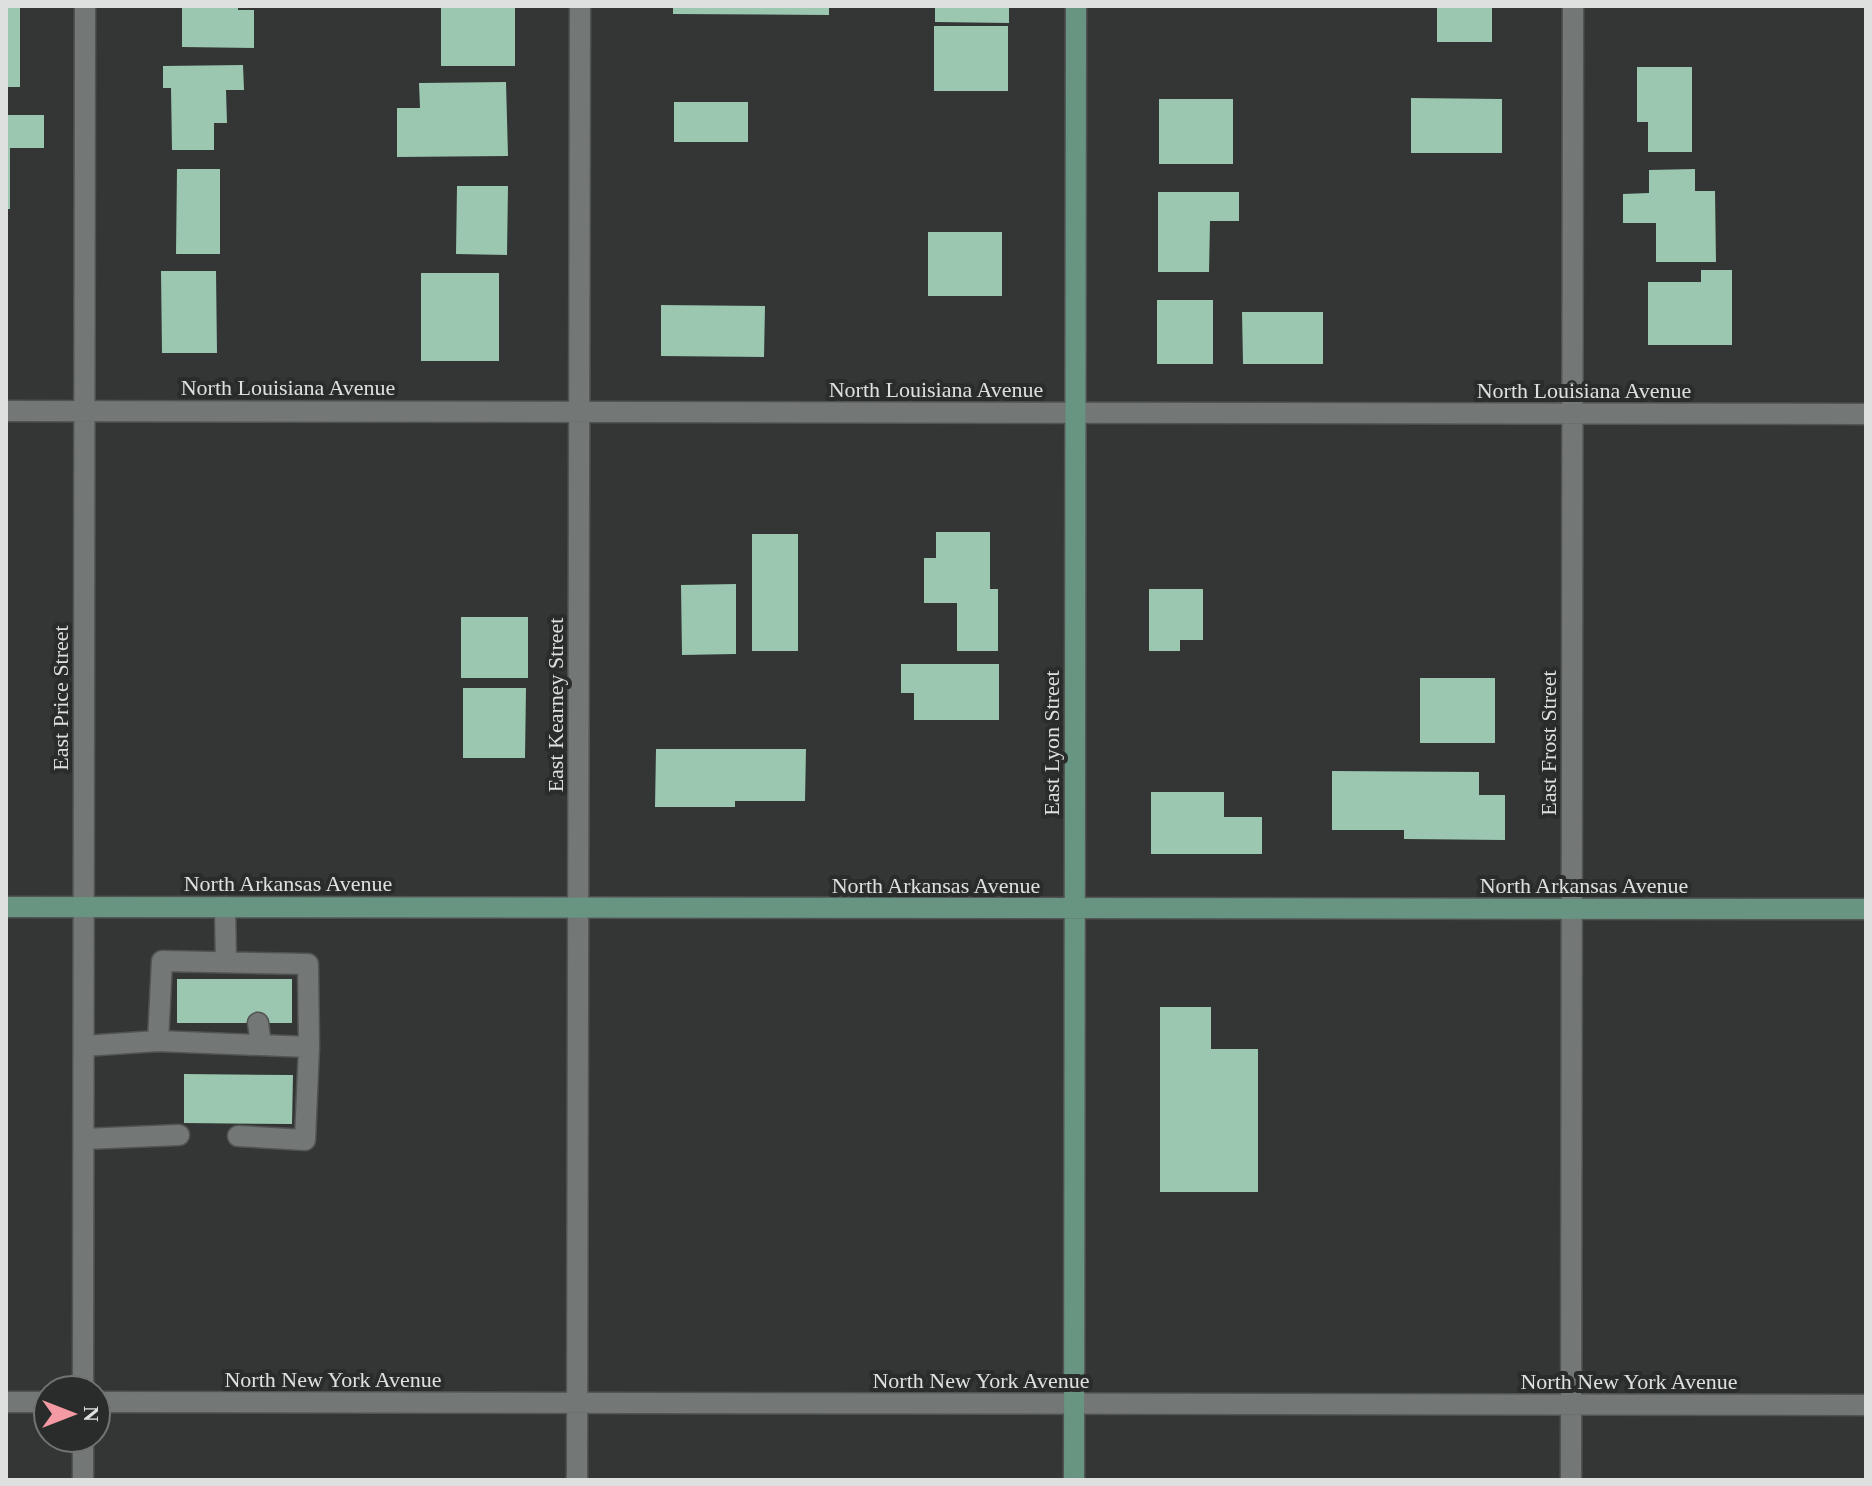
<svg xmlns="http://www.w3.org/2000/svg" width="1872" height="1486" font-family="Georgia,serif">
  <rect width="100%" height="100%" fill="#333634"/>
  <path fill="#9bc6b0" d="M6,6H20V87H6Z
    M182,6H238V10H254V48L182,47Z
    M441,6H515V66H441Z
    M673,6H829V15L673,14Z
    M935,6H1009V23L935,22Z
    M1437,6H1492V42H1437Z
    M934,26H1008V91H934Z
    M243,65L244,90H226L227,123H214V150H172L171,88H163V66Z
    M1637,67H1692V152H1648V122H1637Z
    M506,82L508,156L397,157V108H420L419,83Z
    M1411,98L1502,99V153H1411Z
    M1159,99H1233V164H1159Z
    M674,102H748V142H674Z
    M6,115H44V148H10V209H6Z
    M177,169H220V254H176Z
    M1695,169V191H1715L1716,262H1656V223H1623V194L1649,193V170Z
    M457,186H508L507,255L456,254Z
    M1158,192H1239V221H1210L1209,272H1158Z
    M928,232H1002V296H928Z
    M1701,270H1732V345H1648V282H1701Z
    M161,271H216L217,353H162Z
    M421,273H499V361H421Z
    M1157,300H1213V364H1157Z
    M661,305L765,306L764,357L661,356Z
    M1242,312H1323V364H1243Z
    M936,532H990V589H998V651H957V603H924V558H936Z
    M752,534H798V651H752Z
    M736,584V654L682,655L681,585Z
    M1149,589H1203V640H1180V651H1149Z
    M461,617H528V678H461Z
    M901,664H999V720H914V693H901Z
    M1420,678H1495V743H1420Z
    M463,688H526L525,758H463Z
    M656,749H806L805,801H735V807H655Z
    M1332,771L1479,772V795H1505V840L1404,839V830H1332Z
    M1151,792H1224V817H1262V854H1151Z
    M177,979H292V1023H177Z
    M1160,1007H1211V1049H1258V1192H1160Z
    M184,1074L293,1075L292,1124L184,1123Z"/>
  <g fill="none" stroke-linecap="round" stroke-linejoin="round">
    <defs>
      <path id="lane" d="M225,907L226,962
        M258,1023L261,1045
        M84,1046L158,1041L309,1047L308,964L162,961L158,1041
        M238,1136L305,1140L309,1047
        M84,1139L179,1135"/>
      <path id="street" d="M6,411L1866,414
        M83,1390L85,6
        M6,1402H48
        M96,1402L1866,1405
        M83,1480V1438
        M577,1480L580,6
        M1571,1480L1573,6"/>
      <path id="secondary" d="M6,907L1866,909
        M1074,1480L1076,6"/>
    </defs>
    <use href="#lane" stroke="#525453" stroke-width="23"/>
    <use href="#street" stroke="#525453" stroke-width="23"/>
    <use href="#secondary" stroke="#525453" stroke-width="23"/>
    <use href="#lane" stroke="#737775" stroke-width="20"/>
    <use href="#street" stroke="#737775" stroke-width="20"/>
    <use href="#secondary" stroke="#689482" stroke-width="20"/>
  </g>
  <g text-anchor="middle" stroke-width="8" stroke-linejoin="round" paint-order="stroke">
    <g font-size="22" fill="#dee0df" stroke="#292c2a">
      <text x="288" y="395">North Louisiana Avenue</text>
      <text x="936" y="397">North Louisiana Avenue</text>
      <text x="1584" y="398">North Louisiana Avenue</text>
      <text transform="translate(60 698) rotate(-90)" y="8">East Price Street</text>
      <text transform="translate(555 705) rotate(-90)" y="8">East Kearney Street</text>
      <text transform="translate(1051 743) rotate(-90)" y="8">East Lyon Street</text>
      <text transform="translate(1548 743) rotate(-90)" y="8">East Frost Street</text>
      <text x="288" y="891">North Arkansas Avenue</text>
      <text x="936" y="893">North Arkansas Avenue</text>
      <text x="1584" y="893">North Arkansas Avenue</text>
      <text x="333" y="1387">North New York Avenue</text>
      <text x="981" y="1388">North New York Avenue</text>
      <text x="1629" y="1389">North New York Avenue</text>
    </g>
  </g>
  <rect width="1872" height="1486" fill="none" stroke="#dee0df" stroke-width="16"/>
  <g transform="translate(72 1414) rotate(90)"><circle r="38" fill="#292c2a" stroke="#717472" stroke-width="2"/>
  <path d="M0-6L14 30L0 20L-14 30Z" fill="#f49aa5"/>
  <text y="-12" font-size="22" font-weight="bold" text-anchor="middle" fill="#dee0df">N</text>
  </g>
</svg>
